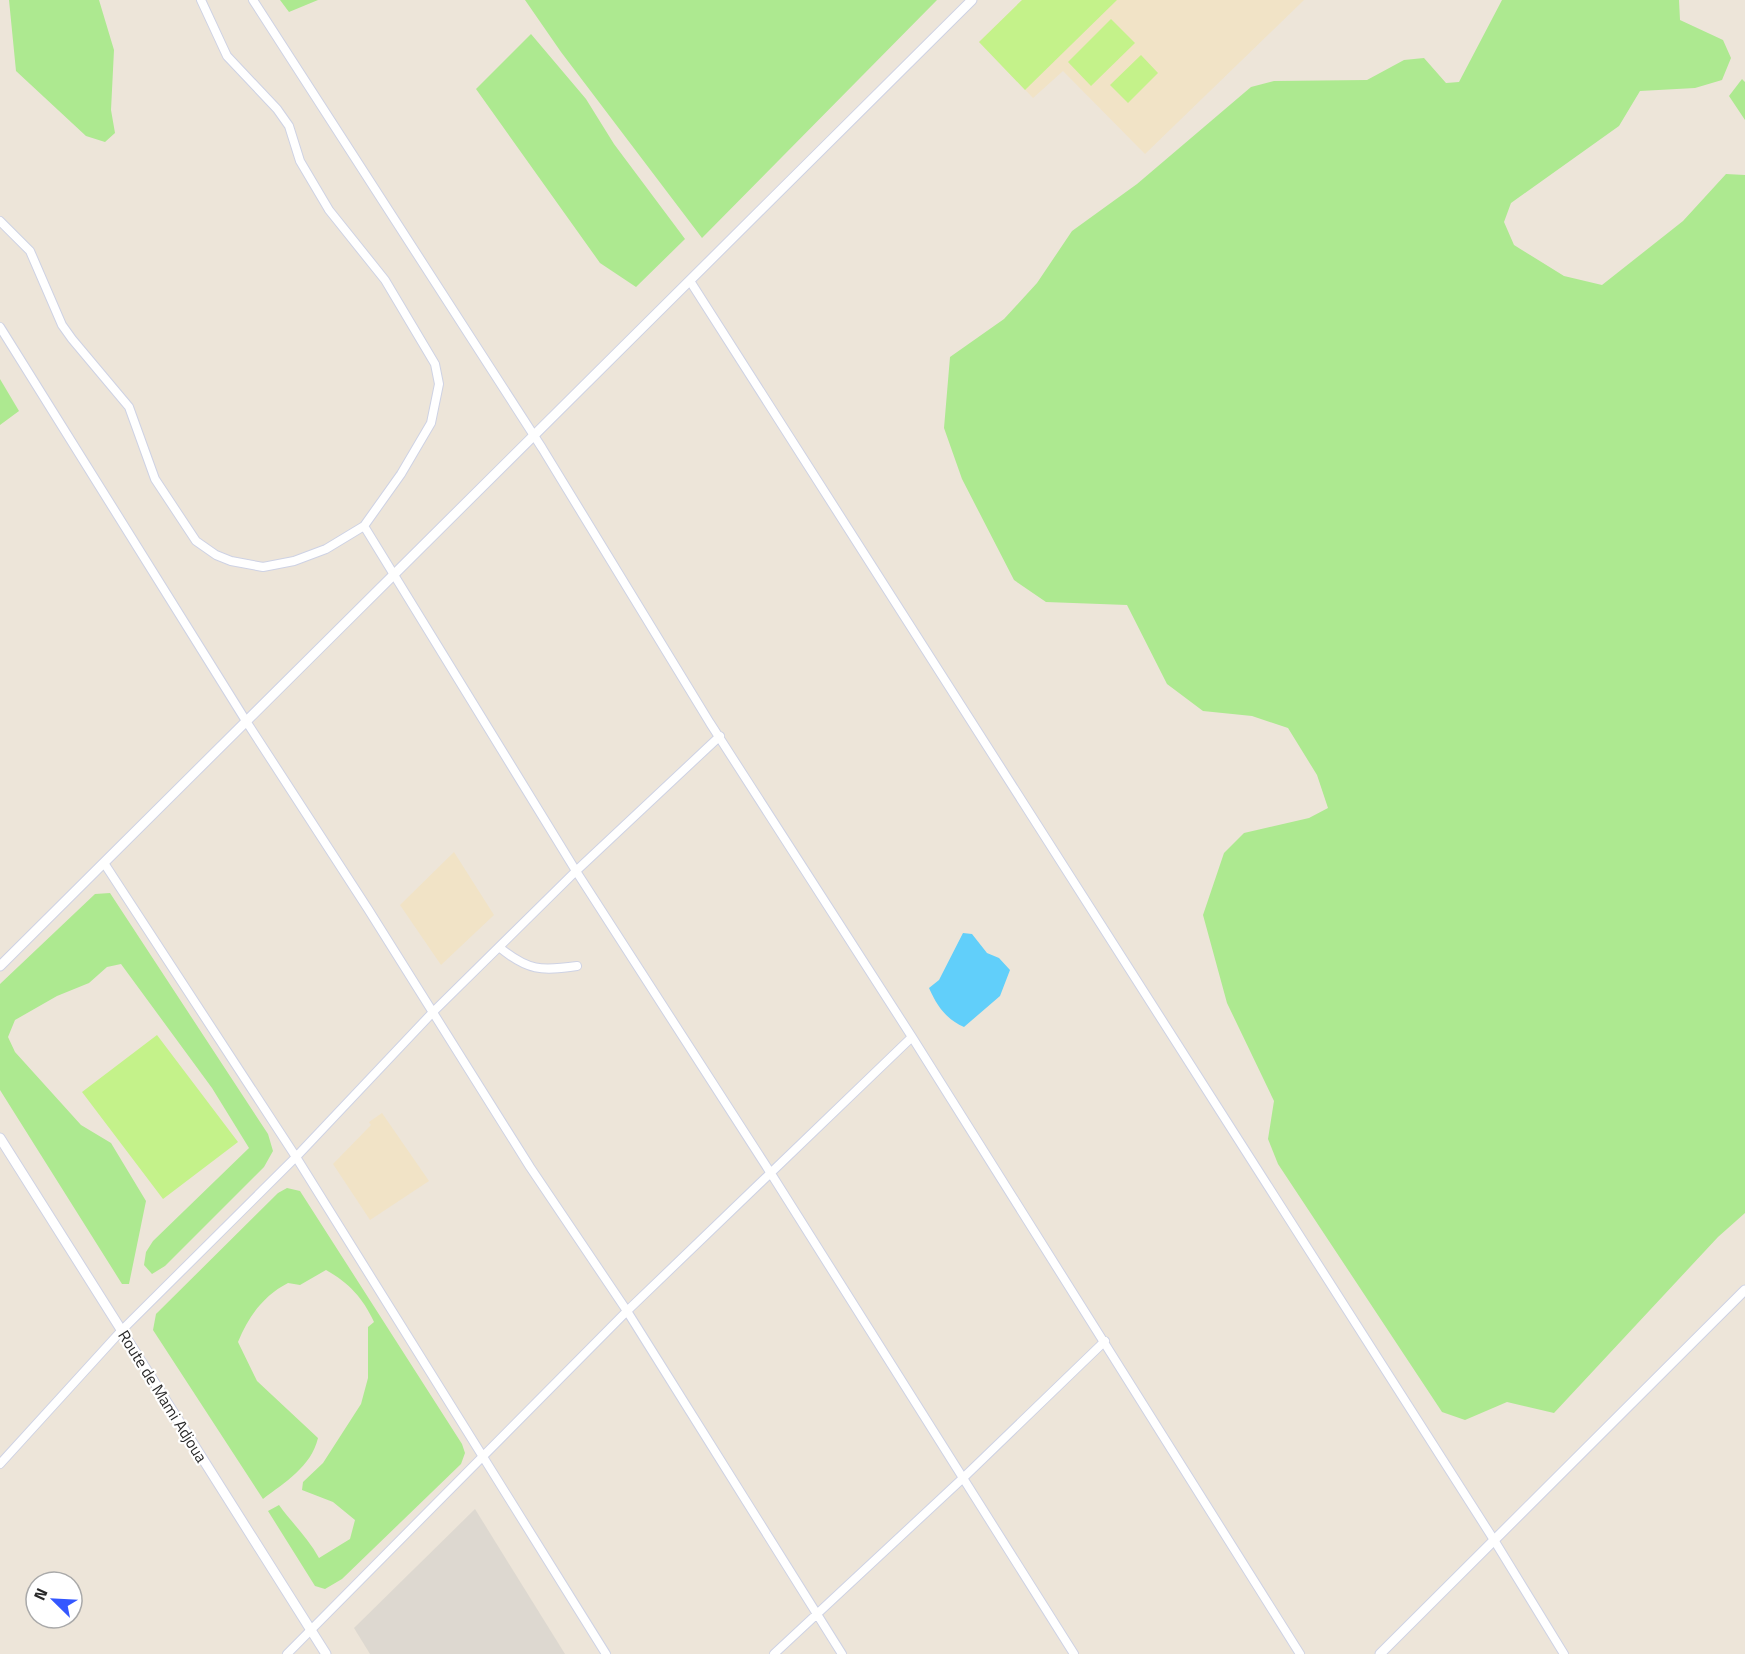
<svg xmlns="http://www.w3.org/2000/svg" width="1745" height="1654" font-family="'Titillium Web',sans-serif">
  <rect width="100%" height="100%" fill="#ede5d9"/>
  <path fill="#f1e3c6" d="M1022,0H1304L1145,154L1063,71L1033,98L979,42Z
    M454,852L494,915L441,965L400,905Z
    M382,1113L429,1181L370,1220L333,1164L371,1125L369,1122Z"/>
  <path fill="#ade990" d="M9,0H99L114,50L111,110L115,133L105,142L86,136L16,71Z
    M280,0H318L289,12Z
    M525,0H937L702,238L561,52Z
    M1502,0H1679L1680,20L1723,40L1731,58L1722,80L1695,88L1640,91L1619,126L1511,203L1504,222L1514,245L1564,276L1602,285L1683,221L1726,174L1745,175V1213L1718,1237L1554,1413L1507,1402L1465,1420L1442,1412L1278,1164L1268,1139L1274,1101L1227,1003L1203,915L1224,853L1244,833L1309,818L1328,808L1317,775L1288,728L1252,716L1203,711L1167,684L1127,605L1046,602L1014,580L962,479L944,428L950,357L1004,319L1037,283L1072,231L1137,184L1251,87L1274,81L1367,80L1404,60L1424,58L1446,83L1459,82Z
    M531,34L586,99L614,144L685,239L636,287L600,263L476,89Z
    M1742,79L1745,82V120L1729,96Z
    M0,379L19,411L0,425Z
    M110,893L268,1134L273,1151L264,1167L165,1266L152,1274L144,1265L146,1252L153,1241L249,1148L212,1088L121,964L107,967L89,983L57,996L15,1020L8,1037L15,1052L81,1125L111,1143L146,1201L129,1284H122L0,1090V984L95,894Z
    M287,1188L300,1191L462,1444L465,1453L461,1464L342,1579L325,1589L315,1586L268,1511L279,1505C292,1523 308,1538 319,1558L350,1539L355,1520L333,1502L302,1490L303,1482L323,1463L361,1404L368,1378V1327L374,1322C363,1298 349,1283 326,1270L300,1285L288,1283C263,1296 249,1316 238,1342L257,1381L318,1438C311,1467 285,1482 263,1499L153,1330L156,1314L278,1193Z"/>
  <path fill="#c4f28a" d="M1022,0H1117L1025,90L979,42Z
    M1111,19L1135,43L1091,86L1068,62Z
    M1141,55L1158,73L1128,103L1110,85Z
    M157,1035L238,1142L163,1199L82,1092Z"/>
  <path fill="#ddd8d0" d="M475,1509L565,1654H370L354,1628Z"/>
  <path fill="#61cffa" d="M963,933L972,934L987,953L999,958L1010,970L1000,996L964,1027C946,1019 937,1006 929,988L939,980Z"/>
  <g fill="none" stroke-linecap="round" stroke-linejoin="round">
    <defs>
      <path id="minor" d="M253,0L542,448L710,723L912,1037L1300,1654
        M0,221L30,251L62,325L72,339L129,407L155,479L196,541L216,555L231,561L263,567L294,561L326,549L364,526L401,474L431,423L439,384L435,364L385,280L329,210L300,161L289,126L277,109L227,56L201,0
        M690,281L1494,1540L1564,1654
        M0,327L246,721L368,909L530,1167L627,1311L842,1654
        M364,526L576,871L770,1172L1074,1654
        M104,863L296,1157L606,1654
        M499,947C528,971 541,971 577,966
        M0,1464L122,1330L296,1157L434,1011L576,871L720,736
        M287,1654L627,1311L912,1037
        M774,1654L962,1479L1105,1341"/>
      <path id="tertiary" d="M0,966L972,0
        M0,1138L326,1654
        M1380,1654L1745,1290"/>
    </defs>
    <use href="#minor" stroke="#ced2e4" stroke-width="10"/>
    <use href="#tertiary" stroke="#ced2e4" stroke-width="11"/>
    <use href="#minor" stroke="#fff" stroke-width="8"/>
    <use href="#tertiary" stroke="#fff" stroke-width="9"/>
  </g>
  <g text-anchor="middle" stroke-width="4.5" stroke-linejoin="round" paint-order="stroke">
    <g font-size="16" fill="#292929" stroke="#fff">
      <text transform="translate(163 1396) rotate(58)" y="6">Route de Mami Adjoua</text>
    </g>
  </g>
  <g transform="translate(54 1600) rotate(294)"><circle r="28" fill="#ffffff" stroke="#a9a9a9" stroke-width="1.5"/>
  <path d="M0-4.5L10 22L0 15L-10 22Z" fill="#3457ff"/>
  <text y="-9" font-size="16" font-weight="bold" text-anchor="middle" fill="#292929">N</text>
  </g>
</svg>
